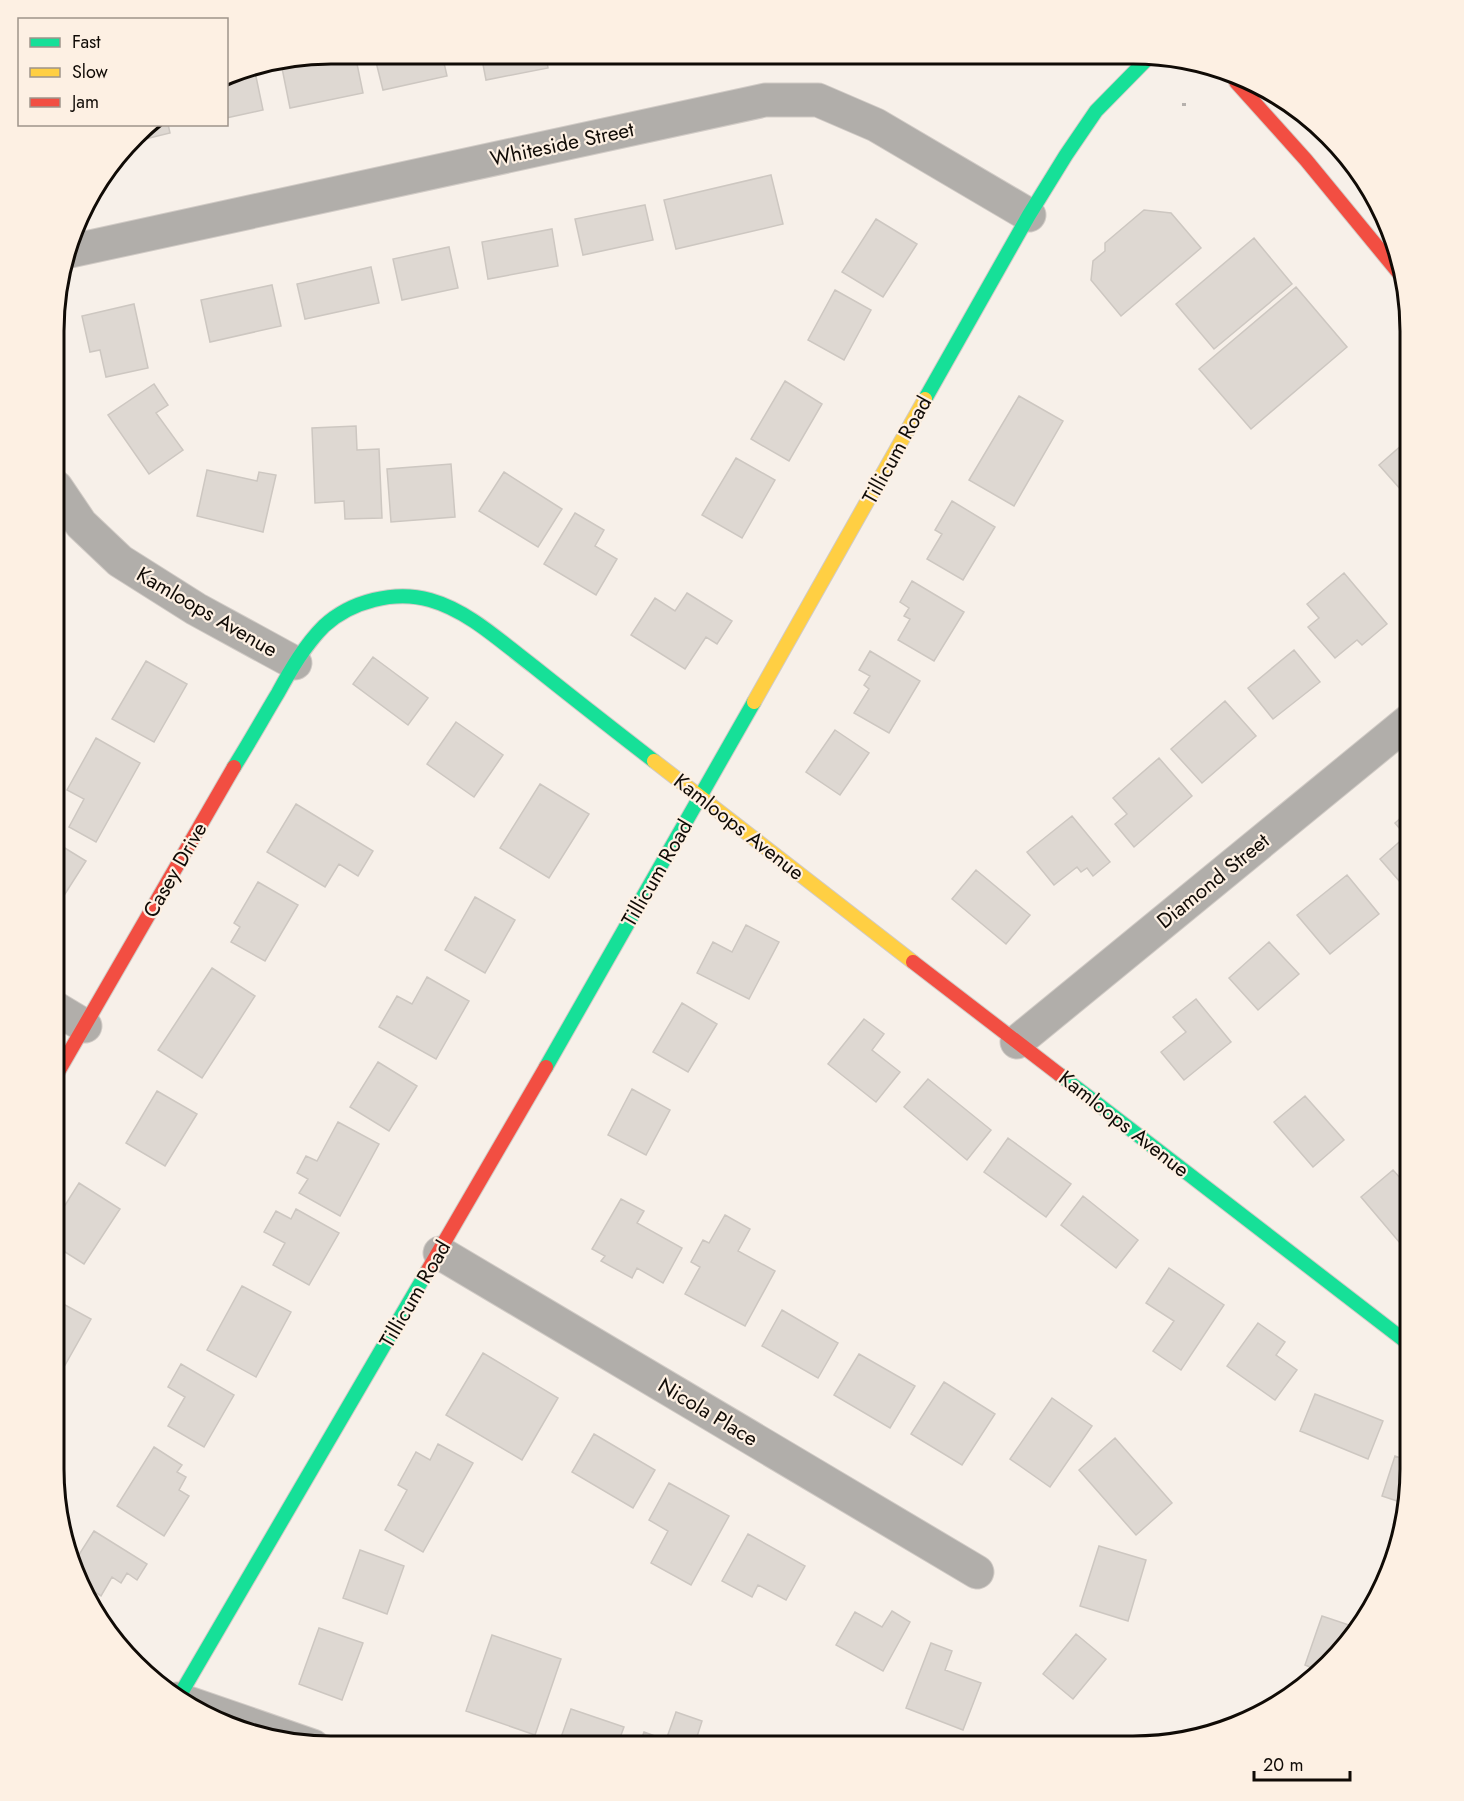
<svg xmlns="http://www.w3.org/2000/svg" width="1464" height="1801" font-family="Jost,sans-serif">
  <rect width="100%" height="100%" fill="#f7f0e9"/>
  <path fill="#ded8d2" stroke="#cdc7c1" stroke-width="1.5" d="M332,54H355L363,93L290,108L281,63Z
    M374,54H442L447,76L383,90Z
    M481,54L546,55L548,68L486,80Z
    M254,67L263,110L226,118V78L242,69Z
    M147,124H168L170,133L133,142Z
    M771,175L783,224L676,249L664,200Z
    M645,205L653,240L583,255L575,219Z
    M1144,210L1171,213L1201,248L1121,316L1091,280L1093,261L1105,251V243Z
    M876,219L917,244L883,297L842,272Z
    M552,229L558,266L488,279L482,242Z
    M1254,238L1292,284L1214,349L1176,304Z
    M449,247L458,288L402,300L393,259Z
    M371,267L379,303L305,319L297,284Z
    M272,285L281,326L210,342L201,300Z
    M1296,287L1347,347L1251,429L1199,369Z
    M835,290L871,310L844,360L808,340Z
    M134,304L148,368L106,377L100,350L90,352L82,316Z
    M785,381L822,404L789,461L751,439Z
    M154,384L168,405L156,413L183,450L149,474L108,415Z
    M1019,396L1063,421L1014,506L969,480Z
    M356,426L357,450L379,449L382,518L345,519L344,501L315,503L312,428Z
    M1410,438V500L1379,465Z
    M736,458L775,480L742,538L702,515Z
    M451,464L455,517L391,522L387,469Z
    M207,470L257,481L259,472L276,475L263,532L197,516Z
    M504,472L562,509L538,547L479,511Z
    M952,501L995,527L963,580L927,559L942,534L935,530Z
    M575,513L604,530L595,546L617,559L596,595L544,564Z
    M1344,573L1387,624L1362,645L1357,640L1335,658L1308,627L1319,618L1307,604Z
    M912,581L964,612L934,661L898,640L910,619L904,616L909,608L900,602Z
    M687,593L732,621L717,644L706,637L685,669L631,635L655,598L675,611Z
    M1294,650L1320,682L1273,719L1248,688Z
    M870,651L920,681L889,733L854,713L869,689L864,685L870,676L859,670Z
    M373,657L428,698L408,725L353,684Z
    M146,661L187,684L154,742L112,719Z
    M1225,701L1256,736L1202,783L1171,749Z
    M456,722L503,755L474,797L427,764Z
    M835,730L869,753L840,795L806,772Z
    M96,738L140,763L96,842L69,827L84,799L67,790Z
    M1159,758L1192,796L1134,847L1115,824L1127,814L1113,798Z
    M540,784L589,814L549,878L500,848Z
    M296,804L373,851L358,876L339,864L325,887L267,852Z
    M1410,810V890L1408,891L1380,859L1406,836L1395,823Z
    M1072,816L1110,862L1093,876L1087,868L1081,872L1077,867L1054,885L1027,852Z
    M55,842L86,861L56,908L55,907Z
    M976,870L1030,915L1006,944L952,899Z
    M1347,875L1379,914L1330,954L1297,915Z
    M258,882L298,905L265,961L231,942L240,927L234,923Z
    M475,897L515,920L485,973L445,950Z
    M746,925L779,942L749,999L697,973L713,942L732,952Z
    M1269,942L1299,974L1258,1010L1229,978Z
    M212,968L255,996L202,1078L158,1050Z
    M427,977L469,1001L436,1059L379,1027L397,996L412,1004Z
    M1196,999L1231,1042L1184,1080L1161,1052L1186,1032L1173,1017Z
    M682,1003L717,1024L688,1072L653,1052Z
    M864,1019L884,1034L872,1050L900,1072L876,1102L828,1064Z
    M378,1062L417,1086L389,1131L350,1107Z
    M928,1079L991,1130L967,1160L904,1107Z
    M632,1089L670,1110L646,1155L608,1135Z
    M157,1091L197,1114L165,1166L126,1143Z
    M1305,1096L1344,1140L1313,1167L1274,1122Z
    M338,1122L379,1144L340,1216L299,1193L308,1179L297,1173L306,1156L317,1161Z
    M1008,1138L1071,1184L1046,1217L984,1172Z
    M1393,1170L1410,1189V1235L1400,1243L1361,1197Z
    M79,1183L120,1209L84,1264L54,1245L55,1221Z
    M1083,1196L1138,1240L1116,1268L1061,1225Z
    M621,1199L644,1211L637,1223L682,1248L663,1283L637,1268L632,1278L601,1261L605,1256L592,1249Z
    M296,1209L339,1233L309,1285L273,1265L285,1243L264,1232L276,1211L291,1219Z
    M725,1215L750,1229L738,1251L775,1271L745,1326L685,1294L700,1267L691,1262L703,1240L709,1243Z
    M1169,1268L1224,1305L1181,1370L1153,1351L1174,1321L1146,1303Z
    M242,1286L291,1312L256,1377L207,1350Z
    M54,1299L91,1319L56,1381L54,1380Z
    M782,1310L838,1343L818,1378L762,1346Z
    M1258,1323L1285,1342L1276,1355L1297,1370L1275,1400L1227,1366Z
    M483,1353L558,1398L522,1460L446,1415Z
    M859,1354L915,1386L890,1428L834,1395Z
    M181,1364L234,1395L204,1447L168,1426L185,1397L168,1387Z
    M944,1382L995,1414L962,1465L911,1434Z
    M1315,1394L1383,1421L1368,1459L1300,1431Z
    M1052,1398L1092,1426L1050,1487L1010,1459Z
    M594,1434L655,1470L633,1508L572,1472Z
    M1115,1438L1172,1503L1136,1535L1079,1470Z
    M438,1444L473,1463L423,1552L385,1530L407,1490L398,1485L416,1452L430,1460Z
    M154,1447L182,1465L177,1472L186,1477L179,1490L189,1496L164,1536L117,1506Z
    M1395,1456L1409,1461V1488L1402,1527L1393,1525L1400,1502L1382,1496Z
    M669,1483L729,1516L691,1585L651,1563L668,1531L649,1520Z
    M94,1531L147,1564L137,1580L127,1573L121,1583L112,1577L101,1596L81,1583L73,1564Z
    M748,1534L805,1566L786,1600L758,1585L752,1597L722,1581Z
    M1099,1546L1146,1560L1128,1621L1080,1606Z
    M360,1550L404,1566L387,1614L343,1598Z
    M892,1611L910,1622L883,1671L836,1645L855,1612L882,1627Z
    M1322,1616L1358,1628L1315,1669L1305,1665Z
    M319,1628L363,1643L342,1700L299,1684Z
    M1076,1634L1106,1659L1073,1699L1043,1674Z
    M492,1635L561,1659L535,1735L466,1711Z
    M931,1643L952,1651L945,1670L981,1683L963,1730L906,1708Z
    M571,1709L624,1727L617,1746H558Z
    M676,1712L702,1721L694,1746H639L644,1732L666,1740Z"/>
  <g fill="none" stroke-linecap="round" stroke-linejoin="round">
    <defs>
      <path id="street" d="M71,251L765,100H818L876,125L1029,215
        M56,487L81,524L120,561L196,609L295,663
        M55,1008L85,1026
        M1017,1042L1410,720
        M440,1253L977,1572
        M177,1699L313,1746"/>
      <path id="fast" d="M925,399L1029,215L1066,155L1096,111L1150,56
        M234,767C249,743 263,718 278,693C291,669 305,645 324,626C351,601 395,590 430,600C469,611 501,642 533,666C573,698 614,730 654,761
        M546,1067L754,702
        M1060,1075L1409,1344
        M177,1700L428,1270"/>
      <path id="slow" d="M754,702L925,399
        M654,761L913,962"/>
      <path id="jam" d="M1236,82L1306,160L1403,278
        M913,962L1060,1075
        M55,1077L234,767
        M428,1270L546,1067"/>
    </defs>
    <use href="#street" stroke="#d1cbc6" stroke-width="35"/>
    <use href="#fast" stroke="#d1cbc6" stroke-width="16"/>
    <use href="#slow" stroke="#d1cbc6" stroke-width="16"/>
    <use href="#jam" stroke="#d1cbc6" stroke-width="16"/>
    <path stroke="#b6b1ad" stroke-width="4" stroke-dasharray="3 3" stroke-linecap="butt" d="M1184,106V100"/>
    <use href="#street" stroke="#b1aeaa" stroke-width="33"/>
    <use href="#fast" stroke="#16e098" stroke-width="14"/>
    <use href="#slow" stroke="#ffcf43" stroke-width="14"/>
    <use href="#jam" stroke="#f24e42" stroke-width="14"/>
  </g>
  <g text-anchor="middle" stroke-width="4.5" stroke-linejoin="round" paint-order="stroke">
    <g font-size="21" fill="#100b06" stroke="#fdf0e3">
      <text transform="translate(562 144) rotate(-12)" y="7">Whiteside Street</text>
      <text transform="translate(897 450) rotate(-61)" y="7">Tillicum Road</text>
      <text transform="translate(207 612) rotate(30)" y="7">Kamloops Avenue</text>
      <text transform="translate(739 827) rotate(38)" y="7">Kamloops Avenue</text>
      <text transform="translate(175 870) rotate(-60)" y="7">Casey Drive</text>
      <text transform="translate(657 873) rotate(-60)" y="7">Tillicum Road</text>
      <text transform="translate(1213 881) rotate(-39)" y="7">Diamond Street</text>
      <text transform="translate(1124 1124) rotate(38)" y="7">Kamloops Avenue</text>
      <text transform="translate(415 1294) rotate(-60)" y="7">Tillicum Road</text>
      <text transform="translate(708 1412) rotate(31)" y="7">Nicola Place</text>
    </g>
  </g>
  <path d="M0 0H1464V1801H0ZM331 64H1133A267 267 0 0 1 1400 331V1469A267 267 0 0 1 1133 1736H331A267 267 0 0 1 64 1469V331A267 267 0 0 1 331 64Z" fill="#fdf0e3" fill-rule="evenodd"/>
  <path fill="none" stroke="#100b06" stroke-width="3" d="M331 64H1133A267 267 0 0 1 1400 331V1469A267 267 0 0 1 1133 1736H331A267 267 0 0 1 64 1469V331A267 267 0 0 1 331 64Z"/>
  <rect x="18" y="18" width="210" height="108" fill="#fdf0e3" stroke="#9e948b" stroke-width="1.5"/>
  <rect x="30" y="38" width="30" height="9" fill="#16e098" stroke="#9e948b" stroke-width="1.5"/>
  <text x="72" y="48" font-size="18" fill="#100b06">Fast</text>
  <rect x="30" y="68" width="30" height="9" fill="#ffcf43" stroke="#9e948b" stroke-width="1.5"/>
  <text x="72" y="78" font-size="18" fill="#100b06">Slow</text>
  <rect x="30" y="98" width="30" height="9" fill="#f24e42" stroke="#9e948b" stroke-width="1.5"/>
  <text x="72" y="108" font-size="18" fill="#100b06">Jam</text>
  <path d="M1254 1771v9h96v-9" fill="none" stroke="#100b06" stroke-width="3"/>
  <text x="1263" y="1771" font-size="18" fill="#100b06" stroke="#fdf0e3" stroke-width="4.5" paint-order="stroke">20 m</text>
</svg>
